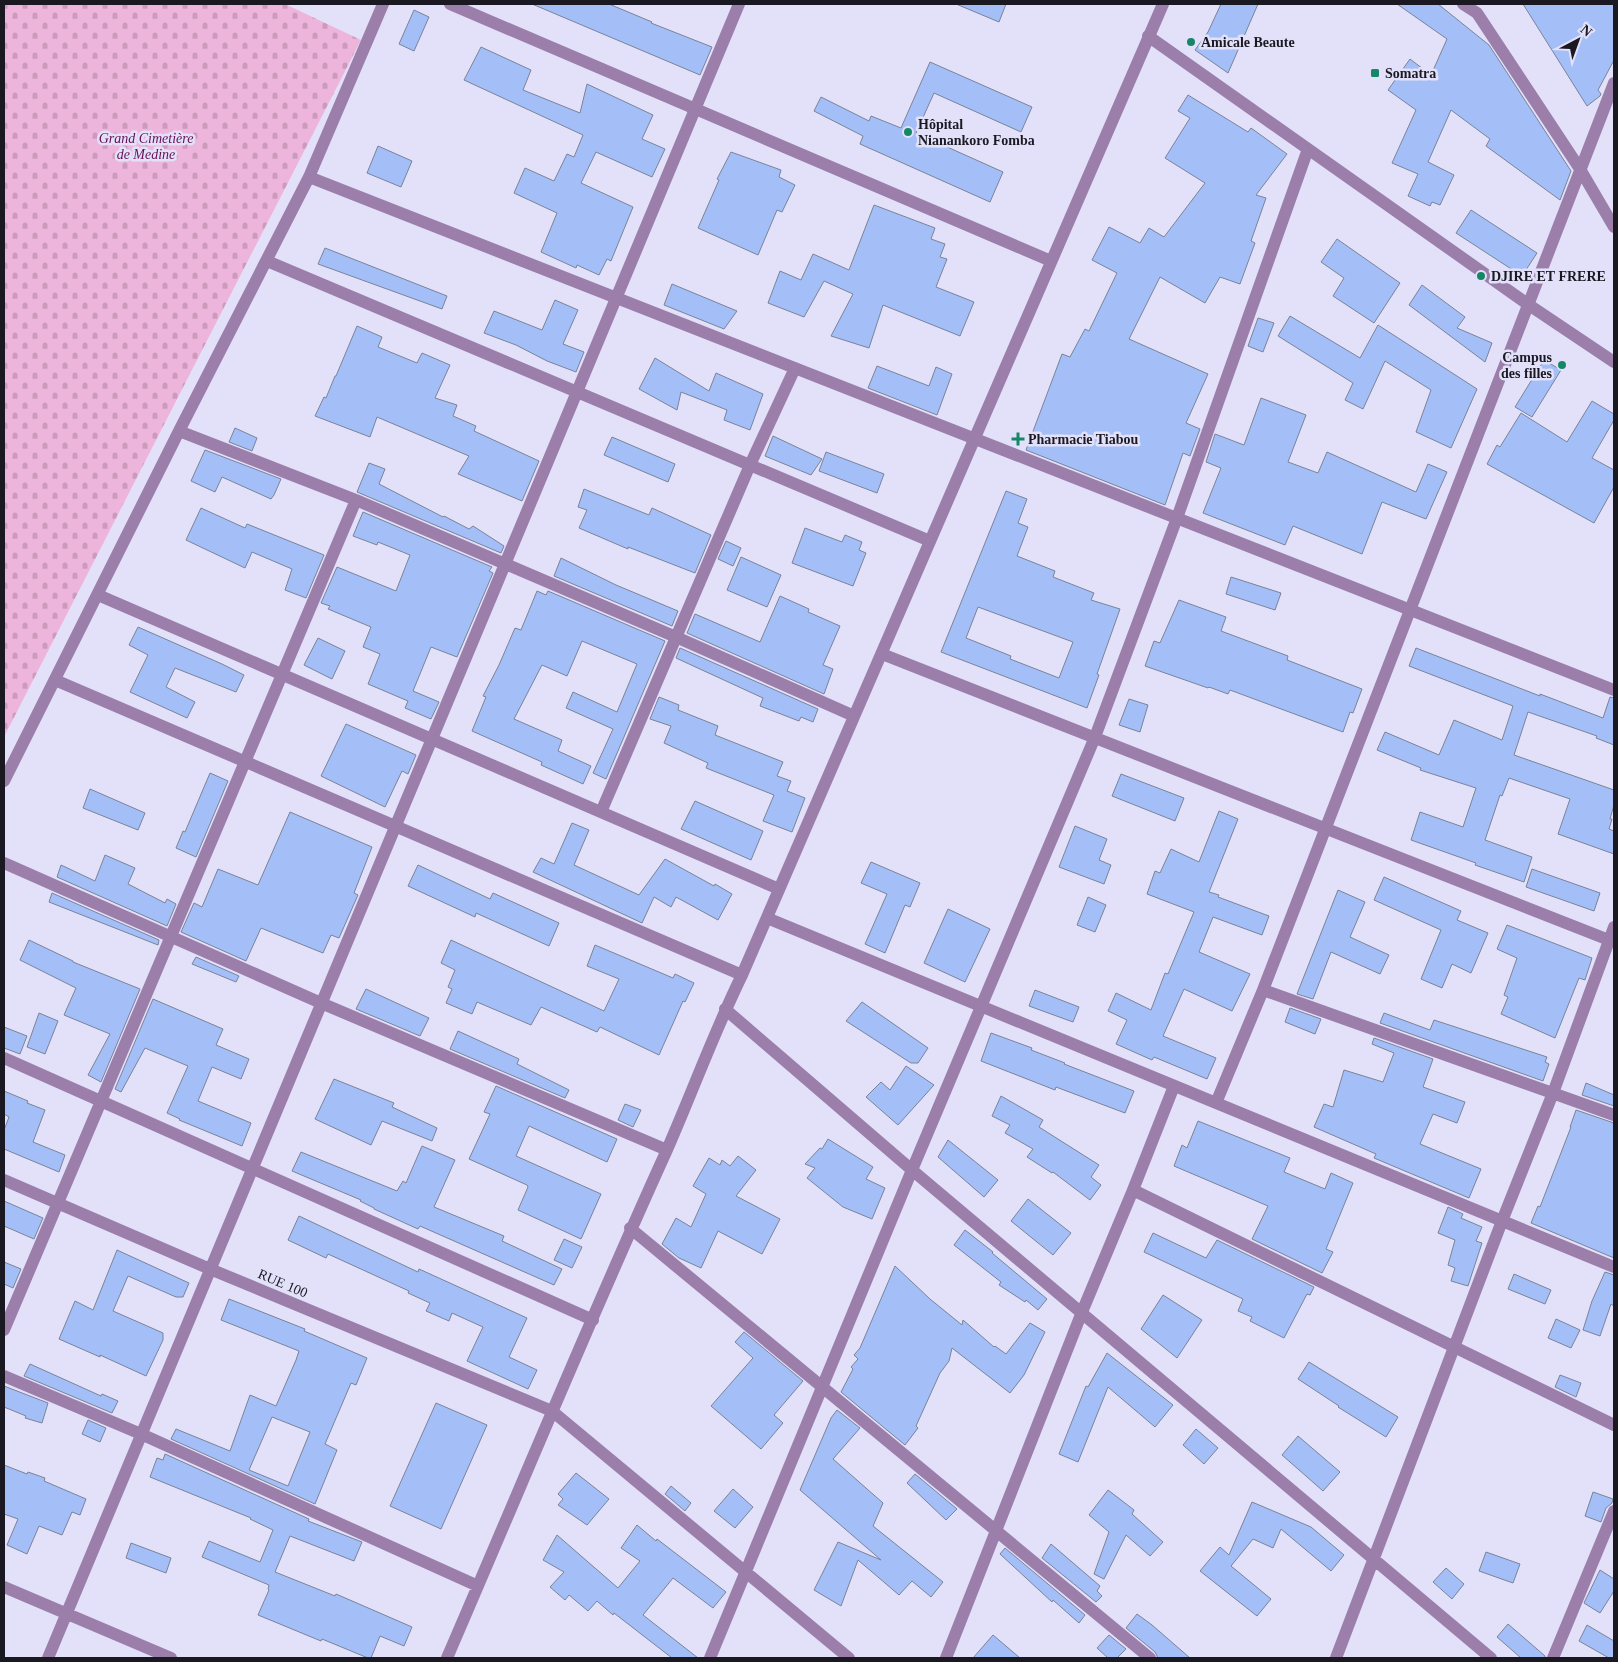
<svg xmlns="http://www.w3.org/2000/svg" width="1618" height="1662" font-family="Georgia,serif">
  <defs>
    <pattern id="cemetery-stones" width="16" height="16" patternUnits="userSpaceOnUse" patternTransform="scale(1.25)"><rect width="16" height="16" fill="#eeb5dc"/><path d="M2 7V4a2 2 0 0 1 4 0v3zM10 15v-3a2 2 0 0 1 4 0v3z" fill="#cc9bbc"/></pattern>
  </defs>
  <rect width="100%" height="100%" fill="#e3e1fa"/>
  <path fill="url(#cemetery-stones)" d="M4,4H285L361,40L4,737Z"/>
  <path fill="#a4bff7" stroke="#798399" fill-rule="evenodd" d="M532,4H609L652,22L651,23L712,47L700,75Z
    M956,4H1006L999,22Z
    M1221,4H1258L1228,73L1195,50L1208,32Z
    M1397,4H1438L1489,45L1571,171L1560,200L1486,146L1490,139L1451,110L1428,162L1454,175L1440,205L1432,202L1430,206L1408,196L1418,174L1392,163L1416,110L1388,90L1410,59L1431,75L1447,39Z
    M1523,4H1614V60L1598,90L1601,94L1600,96L1587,106Z
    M414,10L429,17L414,51L399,44Z
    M481,47L531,70L523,90L580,113L587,84L653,115L642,139L665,149L652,177L596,152L581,183L633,207L611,261L607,259L599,275L577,265L576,268L541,252L557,213L514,193L525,168L554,181L567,154L574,157L583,135L464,80Z
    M930,62L1032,107L1021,132L934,93L916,133L1003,172L990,202L860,144L863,136L814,111L821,97L869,121L871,116L901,128Z
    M1188,95L1248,132L1251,128L1287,154L1256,195L1266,198L1251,241L1255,243L1240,284L1220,277L1205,303L1160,277L1129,339L1208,374L1186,423L1200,429L1190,456L1183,453L1165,505L1026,450L1062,354L1070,357L1085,329L1089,331L1117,273L1092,260L1109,227L1140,243L1149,228L1164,237L1205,183L1165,158L1190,118L1178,111Z
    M378,146L412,161L401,187L367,173Z
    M731,152L781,170L779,177L795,185L782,212L777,210L758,255L698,228L719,180L717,179Z
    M874,205L935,228L931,239L945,244L940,257L947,259L936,287L974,302L960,336L883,305L869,348L831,336L853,294L824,281L804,317L768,303L780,271L801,280L813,254L849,270Z
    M1471,210L1537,253L1522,276L1456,233Z
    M1337,239L1400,283L1374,323L1333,296L1344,278L1321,262Z
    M325,248L447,296L442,309L318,264Z
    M672,284L737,311L724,329L664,305Z
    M1422,285L1465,317L1457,328L1492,343L1485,362L1409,305Z
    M555,300L578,310L563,344L584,352L576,372L547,361L516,345L484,333L494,311L542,330Z
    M1290,316L1360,358L1378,325L1477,389L1451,448L1416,432L1431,390L1385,361L1363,409L1345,400L1353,383L1278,336Z
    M1258,318L1274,323L1263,352L1248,346Z
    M357,326L382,337L378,347L417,363L422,353L450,365L435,398L457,405L453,416L476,426L474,431L539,461L522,501L458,474L469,456L377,417L370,437L315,416L324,397L326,398L335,376H336Z
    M655,358L709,391L716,373L763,394L750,430L724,420L727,410L681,392L677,410L639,389Z
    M1544,360L1561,370L1532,417L1515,407Z
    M877,366L929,386L936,367L952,374L937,415L868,388Z
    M1261,398L1306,415L1288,462L1318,473L1327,452L1416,492L1428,464L1447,472L1426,519L1382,502L1362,554L1293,526L1285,545L1203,513L1221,468L1206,462L1215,434L1244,445Z
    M1592,401L1614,414V420L1592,458L1614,470V487L1594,523L1487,464L1497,445L1500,447L1521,413L1567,442Z
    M235,428L257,438L252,451L229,442Z
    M773,436L822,459L811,475L765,456Z
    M612,437L675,464L668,482L604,455Z
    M205,450L281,479L274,495L271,499L222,477L215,492L191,481Z
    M826,452L884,474L877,493L819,471Z
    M369,463L385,469L379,484L443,517L444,516L469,529L473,526L504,546L501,553L357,492Z
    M584,489L649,515L652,508L711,535L695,573L628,547V549L579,528L587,510L578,507Z
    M1006,491L1027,499L1018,523L1028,527L1017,556L1055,571L1053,577L1094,593L1091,600L1120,609L1097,674L1099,675L1087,708L941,652ZM978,607L1073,642L1059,678L1010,659L1011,656L966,638Z
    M201,508L245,528L247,524L324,555L306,598L285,590L292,569L252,552L245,568L186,540Z
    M363,512L492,567L489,571L493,573L457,657L431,647L413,691L439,702L431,719L405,708L408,701L368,684L380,654L363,647L371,627L328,609L330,606L321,603L337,567L396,591L410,555L378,542L377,545L353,536Z
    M805,528L842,542L845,535L862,542L859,550L866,553L853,586L792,563Z
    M726,541L741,548L733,566L718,559Z
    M741,557L781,575L767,607L727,590Z
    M561,558L616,585L678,611L672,626L554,576Z
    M1231,577L1281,593L1275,610L1226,594Z
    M537,591L546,595L548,591L665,641L606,779L593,773L613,729L566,708L573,692L617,712L637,664L582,641L567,676L542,665L514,719L562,740L558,751L591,766L583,784L541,765L542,762L472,731L486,697L483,696L499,665L515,628L521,630Z
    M780,596L809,609L808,612L840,626L823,665L833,669L824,694L687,633L695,614L760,642Z
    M1179,600L1226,617L1221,631L1288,656L1287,660L1362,689L1353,713L1350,712L1343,732L1230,690L1228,694L1209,687L1208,688L1145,666L1154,641L1160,643Z
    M138,627L222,664L244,675L236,692L175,668L166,687L195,702L187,718L130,692L148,655L129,645Z
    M318,638L345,651L332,679L304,665Z
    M680,648L818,709L813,722L801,717L799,721L760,706L763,698L676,658Z
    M1416,648L1540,696V694L1603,718L1610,697L1614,698V745L1596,738L1597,736L1528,712L1514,755L1614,790V805L1610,819H1612L1609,829L1614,831V854L1558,834L1570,799L1509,778L1502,796L1500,795L1485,840L1532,857L1524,882L1475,865L1476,863L1411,840L1420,812L1463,827L1476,788L1420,770L1421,768L1377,750L1385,732L1439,755L1454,720L1502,740L1513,706L1409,666Z
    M659,697L679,705L678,710L718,726L715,735L783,762L777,776L791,781L787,791L805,798L792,832L763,821L774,795L706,768L708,763L664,743L671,726L650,719Z
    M1129,699L1148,705L1140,732L1119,725Z
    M346,724L416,755L408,774L402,771L385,807L321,776Z
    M210,773L228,781L196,857L176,848L183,831L185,832Z
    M1121,774L1184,798L1175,821L1112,796Z
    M90,789L145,813L138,830L83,808Z
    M695,801L763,831L751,860L681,829Z
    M1219,811L1238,819L1209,892L1219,895L1218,897L1269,916L1262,935L1213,917L1199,952L1250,974L1232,1011L1184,989L1163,1036L1216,1058L1207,1079L1154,1057L1152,1060L1116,1044L1127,1020L1108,1011L1116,993L1151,1010L1165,973L1168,974L1194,912L1147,894L1155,871L1160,873L1171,849L1199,862Z
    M290,812L372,847L354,893L358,895L339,938L331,935L323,953L261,928L246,961L181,932L194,903L202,907L218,869L258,885Z
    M572,823L589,830L574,865L639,895L665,859L714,886L715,884L732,894L718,920L676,897L671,907L654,897L642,923L533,872L541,858L554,864Z
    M1075,826L1107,839L1099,860L1111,865L1104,884L1059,867Z
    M105,855L135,868L128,884L165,903L167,899L176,904L167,926L57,877L61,865L95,881Z
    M871,862L920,883L910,907L905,905L885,953L865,944L887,894L861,883Z
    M418,865L490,899L493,893L559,923L549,946L476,913L475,917L408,886Z
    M1532,869L1600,893L1594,911L1526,887Z
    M1384,877L1461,911L1457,920L1488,933L1471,973L1452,964L1442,988L1421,979L1441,930L1374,900Z
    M1338,890L1365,902L1350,937L1389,955L1380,974L1331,952L1313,999L1297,994Z
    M52,893L159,940L158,945L49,902Z
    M1088,897L1106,905L1095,932L1077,925Z
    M948,909L990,929L965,982L924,963Z
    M1507,925L1592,958L1585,980L1579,978L1555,1038L1501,1014L1508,997L1504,995L1517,958L1497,949Z
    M29,940L73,961V962L140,989L101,1082L88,1075L110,1034L64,1015L76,988L20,960Z
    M451,940L604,1011L619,979L587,966L595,945L673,978L675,974L694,983L685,1002L683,1001L659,1055L600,1027L597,1032L541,1007L531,1025L477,1002L472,1014L446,1003L452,989L448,987L455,970L441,963Z
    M196,957L239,976L236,982L192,964Z
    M366,989L429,1018L420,1036L356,1009Z
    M1035,990L1079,1007L1073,1022L1029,1006Z
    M153,999L223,1029L216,1045L249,1059L241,1079L212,1067L198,1101L251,1123L242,1146L179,1120L180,1119L167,1113L188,1066L145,1048L121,1092L115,1089Z
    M862,1002L928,1048L918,1063H911L846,1021Z
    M1290,1008L1321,1019L1315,1034L1285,1022Z
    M39,1013L58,1021L45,1054L27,1047Z
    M1384,1013L1430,1030L1434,1020L1547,1057L1545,1062L1549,1064L1543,1081L1380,1023Z
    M4,1027L27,1036L20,1054L4,1048Z
    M458,1031L519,1059L517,1064L569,1090L565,1098L450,1049Z
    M991,1033L1032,1048L1031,1050L1065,1063L1064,1064L1134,1091L1125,1113L1056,1087L1055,1090L981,1061Z
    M1374,1038L1433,1059L1423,1087L1465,1102L1457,1123L1433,1114L1420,1144L1481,1169L1469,1198L1374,1158L1376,1154L1314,1127L1324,1104L1333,1107L1344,1070L1383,1082L1394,1053L1372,1044Z
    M906,1066L934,1085L898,1125L866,1097L881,1082L890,1090Z
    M334,1079L394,1103L392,1107L437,1128L432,1141L382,1121L371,1145L315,1119Z
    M1586,1083L1614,1095V1106L1582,1095Z
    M496,1086L617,1139L607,1162L529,1126L516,1156L601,1194L581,1239L518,1210L528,1187L527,1185L469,1159L490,1114L484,1112Z
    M4,1091L28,1101L27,1103L45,1110L33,1142L65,1155L59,1172L4,1149V1130L9,1117L4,1114Z
    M1001,1096L1043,1120L1039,1127L1099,1165L1091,1177L1101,1185L1090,1200L1053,1172L1052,1173L1027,1157L1033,1149L1005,1133L1010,1125L992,1116Z
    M625,1104L641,1110L633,1127L618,1120Z
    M1576,1110L1614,1123V1258L1531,1223L1538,1206L1540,1207L1571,1127H1570Z
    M1198,1121L1290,1158L1284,1172L1325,1189L1331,1173L1353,1183L1326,1249L1333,1252L1322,1273L1252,1239L1268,1206L1174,1166L1182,1145L1187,1148Z
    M828,1139L873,1167L866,1179L885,1188L872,1219L843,1207L807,1178L815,1168L805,1164L820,1148L822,1149Z
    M948,1140L998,1180L984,1197L938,1157Z
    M422,1146L455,1160L434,1207L504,1236L502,1241L562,1269L554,1285L420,1226L418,1229L374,1209V1208L360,1201L361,1200L292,1171L301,1152L397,1191L403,1181L406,1183Z
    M738,1156L756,1170L736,1196L780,1219L762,1254L718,1231L701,1268L679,1258L662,1244L676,1218L691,1227L706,1194L693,1186L709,1158L720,1165L722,1160L730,1166Z
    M1028,1199L1071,1233L1053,1255L1011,1221Z
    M4,1201L43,1218L34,1239L4,1226Z
    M1448,1207L1463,1214L1461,1218L1482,1227L1476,1241L1482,1243L1468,1286L1451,1281L1455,1268L1448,1265L1455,1240L1438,1233Z
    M299,1216L418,1272L419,1269L527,1318L509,1357L537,1370L528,1389L467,1361L483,1327L452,1313L449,1321L426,1311L430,1303L408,1293L409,1291L328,1254L326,1258L288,1240Z
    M965,1230L993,1252L992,1253L1047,1299L1038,1310L1026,1300L1025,1302L999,1285L1001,1282L954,1245Z
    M1153,1233L1206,1258L1217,1240L1314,1287L1310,1295L1307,1294L1284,1338L1250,1321L1252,1317L1238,1311L1243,1299L1144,1252Z
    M564,1239L582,1247L572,1268L554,1260Z
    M117,1250L189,1283L183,1297H176L128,1276L113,1311L163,1333V1340L146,1376L100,1355V1357L59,1339L75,1301L93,1310Z
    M4,1262L21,1269L13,1288L4,1284Z
    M895,1266L930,1299L962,1325L963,1320L994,1347L995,1346L1006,1354L1030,1323L1045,1332L1024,1375L1010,1393L952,1348L949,1361L940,1373L916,1426L918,1428L905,1445L841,1392L853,1369L851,1367L858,1359L854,1355L860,1348Z
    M1605,1272L1614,1275V1306L1611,1304L1600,1336L1583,1330L1592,1301Z
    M1514,1274L1551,1290L1545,1304L1508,1289Z
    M1163,1295L1202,1320L1177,1358L1141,1329Z
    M229,1299L305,1329L304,1331L367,1358L356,1385L351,1383L325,1444L337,1450L315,1504L171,1439L176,1429L230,1451L250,1395L276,1406L296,1360L299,1351L221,1320ZM272,1417L310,1432L288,1486L249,1470Z
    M1556,1319L1580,1330L1571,1348L1548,1338Z
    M744,1332L803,1381L774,1415L783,1423L761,1449L711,1406L753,1358L735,1342Z
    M1107,1353L1173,1405L1155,1427L1108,1387L1078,1462L1059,1454L1086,1386L1088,1387Z
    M1309,1362L1398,1417L1386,1437L1338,1407L1339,1406L1298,1379Z
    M30,1364L101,1396L102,1394L118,1401L112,1413L24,1376Z
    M1560,1375L1581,1383L1576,1397L1555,1387Z
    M4,1386L48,1403L42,1423L25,1418L26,1416L4,1407Z
    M436,1403L487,1425L441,1529L390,1506Z
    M837,1410L860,1428L833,1459L883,1503L873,1526L943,1582L931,1597L912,1581L899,1595L858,1560L841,1606L814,1590L838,1542L881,1560L800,1490L831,1418Z
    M88,1420L106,1428L100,1442L82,1434Z
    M1196,1429L1218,1448L1204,1464L1183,1445Z
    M1298,1436L1340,1472L1323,1491L1282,1455Z
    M165,1454L309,1519L308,1521L362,1542L354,1561L290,1536L275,1572L335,1596L336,1594L412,1627L404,1646L380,1636L371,1658H368L322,1639L321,1641L258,1615L269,1590L268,1589L269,1585L202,1557L209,1541L260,1562L273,1530L250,1519L251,1518L150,1477L157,1458L163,1460Z
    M4,1465L27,1474L28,1472L45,1478L44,1481L86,1499L80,1515L72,1512L62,1535L39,1526L27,1554L7,1545L18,1519L4,1514Z
    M576,1473L609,1499L587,1525L558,1505L563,1499L558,1494Z
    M915,1474L957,1509L946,1520L907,1483Z
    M671,1486L691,1503L685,1511L665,1494Z
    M733,1489L753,1507L735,1528L714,1511Z
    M1108,1490L1134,1510L1132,1514L1163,1542L1150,1556L1126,1535L1104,1579L1094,1574L1109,1532L1089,1515Z
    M1593,1492L1613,1499L1612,1503L1606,1508L1601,1522L1585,1516Z
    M1252,1502L1311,1527L1344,1555L1331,1571L1281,1529L1273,1548L1253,1539L1231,1566L1271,1599L1257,1616L1200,1571L1220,1547L1229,1555Z
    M637,1525L656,1541L657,1539L726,1592L713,1608L673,1578L643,1615L698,1658H672L614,1613L613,1615L597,1601L588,1611L569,1595L565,1600L550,1587L564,1572L543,1560L557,1535L618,1588L640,1561L621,1548Z
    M131,1543L171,1558L166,1573L126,1558Z
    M1051,1544L1100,1586L1097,1591L1102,1596L1096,1602L1042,1558Z
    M1005,1548L1085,1615L1079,1623L1053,1600L1052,1602L1000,1554Z
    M1486,1552L1520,1564L1513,1583L1479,1571Z
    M1446,1568L1464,1584L1452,1599L1433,1582Z
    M1600,1570L1614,1579V1591L1600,1613L1584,1603Z
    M1137,1614L1152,1625L1190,1658H1158L1155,1652L1126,1628Z
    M1508,1624L1545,1656V1658H1521L1497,1637Z
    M1587,1625L1614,1641V1658H1609L1579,1641Z
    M993,1635L1020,1658H973Z
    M1109,1635L1126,1649L1117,1658H1108L1097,1648Z"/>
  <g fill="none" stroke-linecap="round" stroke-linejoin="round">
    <path stroke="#9c7eab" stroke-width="12" d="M450,4L1051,261
      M1463,4L1477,13L1580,169L1614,227
      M1148,36L1529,305L1614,362
      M309,177L1614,690
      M267,261L930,541
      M179,431L356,500L676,637L854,716
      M98,595L779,889
      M882,654L1614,942
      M55,680L742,975
      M4,781L179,431L309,177L383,4
      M601,812L750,465L795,368
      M4,863L321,1003L667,1150
      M767,918L1614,1267
      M1263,990L1614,1115
      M725,1009L912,1170L1491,1658
      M4,1058L593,1320
      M1216,1103L1263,990L1614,83
      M4,1180L210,1269L552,1411L849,1658
      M1133,1190L1614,1425
      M630,1228L1150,1658
      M4,1330L356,500
      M4,1376L141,1434L478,1586
      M4,1587L171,1658
      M48,1658L739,4
      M447,1658C520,1489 590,1319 666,1152C692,1093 714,1032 742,975L1163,4
      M710,1658L912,1170L1095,737L1177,518L1308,149
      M946,1658L1082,1312L1133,1190L1174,1086
      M1336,1658L1502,1221L1553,1093L1614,927
      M1553,1658L1614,1511"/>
  </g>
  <g fill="#168766" stroke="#e3e1fa" stroke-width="2">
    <circle cx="1191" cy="42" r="5"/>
    <rect x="1370" y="68" width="10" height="10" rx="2.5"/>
    <circle cx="908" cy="132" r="5"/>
    <circle cx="1481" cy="276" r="5"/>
    <circle cx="1562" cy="365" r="5"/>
    <path d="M1015.5 431.5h5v5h5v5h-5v5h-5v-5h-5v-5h5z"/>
  </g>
  <g text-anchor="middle" stroke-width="5" stroke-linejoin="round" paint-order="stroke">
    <g font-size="14" font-weight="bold" fill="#1a1922" stroke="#e3e1fa" text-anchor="start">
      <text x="1201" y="47">Amicale Beaute</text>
      <text x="1385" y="78">Somatra</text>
      <text x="918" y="129">Hôpital<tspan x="918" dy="16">Nianankoro Fomba</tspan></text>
      <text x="1491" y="281">DJIRE ET FRERE</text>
      <text x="1552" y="362" text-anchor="end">Campus<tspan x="1552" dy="16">des filles</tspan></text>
      <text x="1028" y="444">Pharmacie Tiabou</text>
    </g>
    <g font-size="14" font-style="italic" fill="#651053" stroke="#e3e1fa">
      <text x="146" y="143">Grand Cimetière<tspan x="146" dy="16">de Medine</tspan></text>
    </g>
    <g font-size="14" fill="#1a1922" stroke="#e3e1fa">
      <text transform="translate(283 1283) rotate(23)" y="5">RUE 100</text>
    </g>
  </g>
  <rect width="1618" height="1662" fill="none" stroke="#1a1922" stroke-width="10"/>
  <g transform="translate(1578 40) rotate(41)" stroke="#e3e1fa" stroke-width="4" paint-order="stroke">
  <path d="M0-4L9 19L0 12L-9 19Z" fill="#1a1922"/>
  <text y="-8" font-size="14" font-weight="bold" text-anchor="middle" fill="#1a1922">N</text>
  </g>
</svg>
